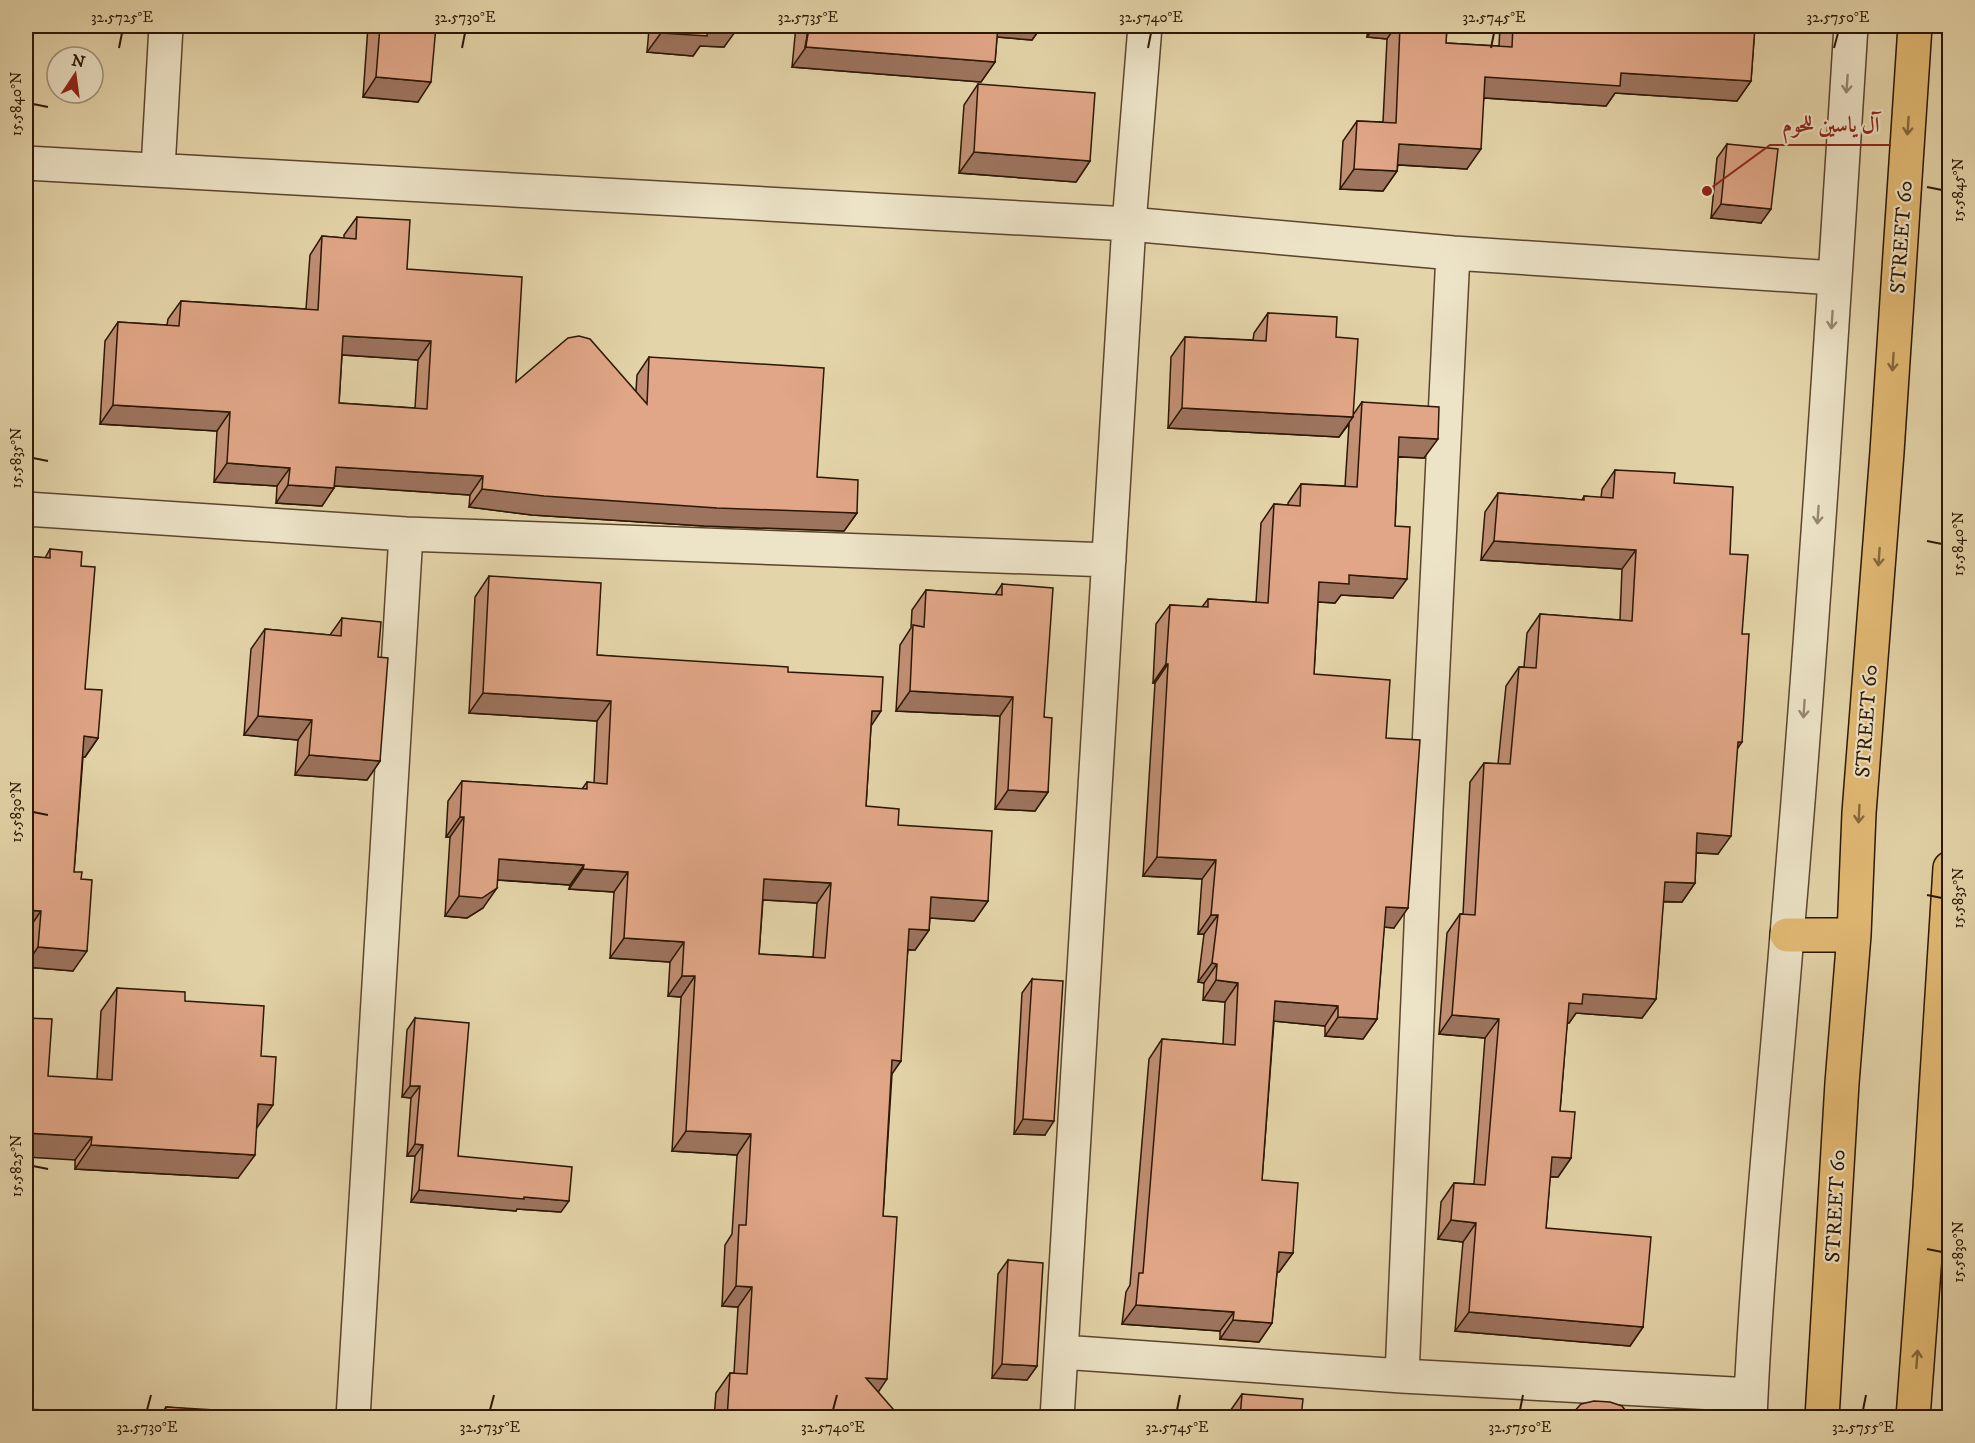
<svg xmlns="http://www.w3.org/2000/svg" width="1975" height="1443" font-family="'IM FELL DW Pica',Amiri,serif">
  <rect width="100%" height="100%" fill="#e4d4a9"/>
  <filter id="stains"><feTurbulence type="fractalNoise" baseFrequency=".00333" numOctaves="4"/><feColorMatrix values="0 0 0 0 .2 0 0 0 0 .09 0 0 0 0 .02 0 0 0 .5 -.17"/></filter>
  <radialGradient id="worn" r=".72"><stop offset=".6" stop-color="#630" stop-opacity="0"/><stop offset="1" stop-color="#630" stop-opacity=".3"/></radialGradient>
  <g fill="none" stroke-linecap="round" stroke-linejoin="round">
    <defs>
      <path id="minor" d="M26,163L1129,224L1453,253L1835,278
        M158,169L166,26
        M26,509L406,534L1109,560
        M1062,1352L1402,1376L1751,1395
        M1402,1376L1426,810L1453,253
        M353,1418L406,534
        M1057,1418L1129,224L1145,26
        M1750,1418C1757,1256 1774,1096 1787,935C1813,632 1832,329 1851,26"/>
      <path id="major" d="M1787,935H1854
        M1822,1418L1842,1083L1854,935L1859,813L1887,452L1915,26
        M1913,1418L1930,1188L1950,868"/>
    </defs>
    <use href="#minor" stroke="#5a462c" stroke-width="36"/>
    <use href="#major" stroke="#2c1703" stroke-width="36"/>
    <use href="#minor" stroke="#ede3c7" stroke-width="33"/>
    <use href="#major" stroke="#e2ba74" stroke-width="33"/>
  </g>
  <path fill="#c18f74" stroke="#2c1703" stroke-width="1.5" fill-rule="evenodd" d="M368,26H436L418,102L363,97Z
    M602,26H738L724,47L700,46L693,56L647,52L649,29Z
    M796,26H1042L1032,40L997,37L995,62L981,82L792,67Z
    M1368,26H1447L1446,43L1499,46L1500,26H1755L1751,81L1737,101L1615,93L1606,106L1484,98L1467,169L1398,165L1397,171L1383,191L1340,189L1343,141L1357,121L1383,122L1387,39L1367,37Z
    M978,84L1090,161L1076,182L959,173L964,105Z
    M1727,144L1761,223L1711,218L1717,158Z
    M357,217L407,269L516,382L636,391L637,375L649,357L817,477L857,513L844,531L704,526L532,515L469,507L470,495L335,486L322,506L276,503L277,486L214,482L217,431L100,424L105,341L118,322L167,325L168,319L181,301L306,309L310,255L322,236L344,238V235ZM342,355L418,360L415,408L339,403Z
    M1268,313L1336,337L1353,415L1362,402L1424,458L1398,457L1395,526L1393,598L1341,595L1335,603L1318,602L1314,674L1386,738L1394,928L1384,927L1377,1019L1363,1039L1325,1036V1026L1274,1021L1262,1180L1293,1253L1279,1272H1277L1272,1323L1259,1342L1220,1339V1331L1122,1324L1126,1292L1130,1285L1149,1059L1162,1039L1223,1044L1225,1002L1203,1000L1204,983L1198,982L1204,934H1198L1202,879L1143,876L1155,683H1153L1156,624L1170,605L1202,607L1208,599L1256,602L1261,523L1274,504L1288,505V503L1301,484L1345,486L1349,424L1339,437L1168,428L1171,357L1185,337L1253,340L1254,333Z
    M1615,470L1674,483L1730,554L1742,634L1737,750L1718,854L1696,853L1695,883L1682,902H1663L1656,999L1642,1018L1576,1013L1569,1023H1567L1560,1111L1571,1158L1558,1177H1550L1546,1228L1643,1327L1630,1346L1455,1331L1463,1242L1438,1239L1441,1202L1454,1183L1474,1184L1485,1038L1439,1034L1447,933L1460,914H1463L1470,782L1484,763L1498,764L1506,686L1519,667H1524L1527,633L1540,614L1620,620L1622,569L1481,560L1485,512L1498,493L1582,500L1584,496L1601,498L1602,489Z
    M50,549L81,566L85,689L98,738L85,757H83L74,872L73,971L26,967L28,930H26V556L45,558Z
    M489,576L597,655L788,672L871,725L866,806L898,825L988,901L974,921L930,918L929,930L915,950H908L892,1074L883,1216L878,1392L899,1418H714L716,1393L730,1373H734L738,1307L722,1306L725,1245L732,1234L737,1155L672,1151L681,997L668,996L670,962L610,958L614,892L569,889L570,885L497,880L483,908L467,918L445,916L450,837H446L448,801L462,781L582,789L587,782L594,783L597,721L469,713L475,597ZM763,900L817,903L813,957L759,954Z
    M1002,584L1044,717L1048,792L1035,811L995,809L1000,716L896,711L900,645L911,628L912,610L926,590L995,595Z
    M342,618L378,657L380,761L367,780L295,775L298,740L244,735L251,649L265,629L330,635Z
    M1032,979L1045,1135L1014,1134L1022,993Z
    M117,988L185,1001L256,1128L238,1178L75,1169V1160L97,1079L101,1011Z
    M415,1018L458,1156L561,1212L517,1209L516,1211L411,1202L415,1156H407L411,1098L402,1097L407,1030Z
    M1008,1260L1037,1366L1027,1380L992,1378L998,1274Z
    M1242,1394L1301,1418H1228V1414Z
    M166,1407L247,1414L160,1416Z"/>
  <path fill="#9d745e" stroke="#2c1703" stroke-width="1.5" d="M602,26H652L649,29Z
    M708,26L738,28L724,47L700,46L693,56L647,52L661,33Z
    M992,26H1042L1032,40L985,36Z
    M1375,26H1396L1387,39L1367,37Z
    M806,47L995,62L981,82L792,67Z
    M1621,73L1751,81L1737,101L1615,93L1606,106L1471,97L1485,77Z
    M376,77L431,82L418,102L363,97Z
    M1399,144L1481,149L1467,169L1385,164Z
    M974,152L1090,161L1076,182L959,173Z
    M1354,169L1397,171L1383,191L1340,189Z
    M1721,204L1771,209L1761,223L1711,218Z
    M343,336L431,341L418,360L330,354Z
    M113,405L230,412L217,431L100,424Z
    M1182,408L1353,417L1339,437L1168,428Z
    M1399,437L1438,439L1424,458L1386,456Z
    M227,463L290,468L277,486L214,482Z
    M336,467L483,476L470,495L323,485Z
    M288,485L334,488L322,506L276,503Z
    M482,489L857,513L844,531L704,526L532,515L469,507Z
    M1494,541L1636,550L1622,569L1481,560Z
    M1349,575L1407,579L1393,598L1341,595L1335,603L1305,601L1319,582Z
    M1166,664H1168L1155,683H1153Z
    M910,691L1013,697L1000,716L896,711Z
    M483,693L611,701L597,721L469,713Z
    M872,711H881L867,732Z
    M258,716L312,720L298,740L244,735Z
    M84,736L98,738L85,757L71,756Z
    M1738,742H1742L1729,761Z
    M309,755L380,761L367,780L295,775Z
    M1008,790L1048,792L1035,811L995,809Z
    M460,817H464L450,837H446Z
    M1697,833L1731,836L1718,854L1684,852Z
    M1157,857L1216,860L1202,879L1143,876Z
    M499,859L584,865L570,885L485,879Z
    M583,869L628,872L614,892L569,889Z
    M764,879L831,883L817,903L750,899Z
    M1665,882L1695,883L1682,902L1652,901Z
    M497,888L483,908L467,918L445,916L459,896Z
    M931,897L988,901L974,921L917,917Z
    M1386,907L1408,908L1394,928L1373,926Z
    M26,910L41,911L28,930H26Z
    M1211,915H1218L1204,934H1198Z
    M909,929L929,930L915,950L895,949Z
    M624,938L684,942L670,962L610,958Z
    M38,947L87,951L73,971L26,967V965Z
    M1212,963L1217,964L1204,983L1198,982Z
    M682,976H695L681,997L668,996Z
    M1216,980L1238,983L1225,1002L1203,1000Z
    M1583,994L1656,999L1642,1018L1576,1013L1569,1023L1556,1022L1569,1003Z
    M1275,1001L1338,1006L1325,1026L1262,1020Z
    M1452,1015L1499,1019L1485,1038L1439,1034Z
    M1338,1017L1377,1019L1363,1039L1325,1036Z
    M892,1060L901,1061L887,1081Z
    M410,1086H420L411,1098L402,1097Z
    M258,1104L273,1105L256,1129Z
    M1023,1119L1054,1121L1045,1135L1014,1134Z
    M686,1131L751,1134L737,1155L672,1151Z
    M26,1133L92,1137L75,1160L26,1157Z
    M415,1144L423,1145L415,1156H407Z
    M91,1145L255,1155L238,1178L75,1169Z
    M1552,1157L1571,1158L1558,1177L1538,1176Z
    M419,1190L524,1197L569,1201L561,1212L517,1209L516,1211L411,1202Z
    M1451,1220L1476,1223L1463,1242L1438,1239Z
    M1279,1252L1293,1253L1279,1272L1265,1271Z
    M736,1286L752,1287L738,1307L722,1306Z
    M1136,1305L1234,1312L1220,1331L1122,1324Z
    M1469,1312L1643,1327L1630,1346L1455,1331Z
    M1233,1320L1272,1323L1259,1342L1220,1339Z
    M1002,1364L1037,1366L1027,1380L992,1378Z
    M866,1378L887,1379L873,1400Z"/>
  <path fill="#e0a687" stroke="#2c1703" stroke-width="1.5" fill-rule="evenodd" d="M380,26H436L431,82L376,77Z
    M662,26H738V28L708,26L707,36L661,33Z
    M808,26H998L995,62L806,47Z
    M1400,26H1447L1446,43L1512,47L1513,26H1755L1751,81L1621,73L1620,86L1485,77L1481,149L1399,144L1397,171L1354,169L1357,121L1396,123Z
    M978,84L1095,93L1090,161L974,152Z
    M1727,144L1778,149L1771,209L1721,204Z
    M357,217L410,220L407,269L522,277L516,382L568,338L579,336L590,339L647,404L649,357L824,368L817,477L858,480L857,513L717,508L544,496L482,489L483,476L336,467L334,488L288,485L290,468L227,463L230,412L113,405L118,322L179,326L181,301L318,310L322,236L356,239ZM343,336L431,341L427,409L339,403Z
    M1268,313L1337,317L1336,337L1358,339L1353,417L1182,408L1185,337L1266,341Z
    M1362,402L1439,407L1438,439L1399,437L1395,526L1410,527L1407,579L1349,575V584L1319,582L1314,674L1390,680L1386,738L1420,740L1408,908L1386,907L1377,1019L1338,1017V1006L1275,1001L1262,1180L1298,1183L1293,1253L1279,1252L1272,1323L1233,1320L1234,1312L1136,1305L1139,1273H1143L1162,1039L1235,1045L1238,983L1216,980L1217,964L1212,963L1218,915H1211L1216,860L1157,857L1168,664H1166L1170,605L1208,607V599L1268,603L1274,504L1300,506L1301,484L1357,487Z
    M1615,470L1675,473L1674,483L1733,487L1730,554L1748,555L1742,634H1749L1742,742H1738L1731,836L1697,833L1695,883L1665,882L1656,999L1583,994L1582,1004L1569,1003L1560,1111L1575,1112L1571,1158L1552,1157L1546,1228L1651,1237L1643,1327L1469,1312L1476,1223L1451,1220L1454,1183L1485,1185L1499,1019L1452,1015L1460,914L1475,915L1484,763L1510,764L1519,667L1536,668L1540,614L1632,621L1636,550L1494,541L1498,493L1584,500V496L1613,498Z
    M50,549L82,552L81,566L95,567L85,689L102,690L98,738L84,736L74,872H82L81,879L92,880L87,951L38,947L41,911L26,910V556L50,558Z
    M489,576L601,583L597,655L788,667V672L883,677L881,711H872L866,806L899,809L898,825L992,831L988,901L931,897L929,930L909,929L901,1061L892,1060L883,1216L897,1217L887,1379L866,1378L900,1417L899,1418H727L730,1373L747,1374L752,1287L736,1286L739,1225H746L751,1134L686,1131L695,976H682L684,942L624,938L628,872L583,869L584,865L499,859L497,888L482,898L459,896L464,817H460L462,781L587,789V782L607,784L611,701L483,693ZM764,879L831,883L825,958L759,954Z
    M1002,584L1053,588L1044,717L1052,718L1048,792L1008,790L1013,697L910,691L913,625L924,627L926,590L1002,595Z
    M342,618L381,622L378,657L388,658L380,761L309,755L312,720L258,716L265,629L341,636Z
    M1032,979L1063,981L1054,1121L1023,1119Z
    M117,988L185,992V1001L264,1006L261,1056L276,1057L273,1105L258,1104L255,1155L91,1145L92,1137L26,1133V1018L52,1019L48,1076L112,1080Z
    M415,1018L469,1023L458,1156L572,1167L569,1201L524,1197V1199L419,1190L423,1145L415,1144L420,1086H410Z
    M1008,1260L1043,1263L1037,1366L1002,1364Z
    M1242,1394L1303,1399L1301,1418H1240Z
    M1594,1401L1610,1402L1622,1406L1631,1418H1571L1572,1414L1581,1404Z
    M166,1407L247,1412V1414L303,1418H26V1409L165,1416Z"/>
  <defs><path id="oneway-shaft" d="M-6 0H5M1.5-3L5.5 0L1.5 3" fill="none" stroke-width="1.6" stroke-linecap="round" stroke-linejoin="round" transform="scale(1.5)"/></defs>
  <g stroke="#96876f">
    <use href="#oneway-shaft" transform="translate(1847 84) rotate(94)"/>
    <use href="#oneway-shaft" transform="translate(1832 320) rotate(94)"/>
    <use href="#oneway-shaft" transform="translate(1818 515) rotate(94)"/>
    <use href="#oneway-shaft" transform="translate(1804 709) rotate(94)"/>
  </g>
  <g stroke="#87683c">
    <use href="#oneway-shaft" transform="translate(1908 126) rotate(94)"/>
    <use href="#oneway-shaft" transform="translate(1893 362) rotate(94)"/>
    <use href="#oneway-shaft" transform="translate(1879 557) rotate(94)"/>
    <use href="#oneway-shaft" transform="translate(1859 814) rotate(93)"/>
    <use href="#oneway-shaft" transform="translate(1917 1359) rotate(-86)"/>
  </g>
  <path fill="none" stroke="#2c1703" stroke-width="2" d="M119,48L122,33M462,48L465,33M805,48L808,33M1148,48L1151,33M1491,48L1494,33M1834,48L1838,33M33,104L48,107M1927,187L1942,190M33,458L48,461M1927,541L1942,544M33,812L48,815M1927,895L1942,898M33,1166L48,1169M1927,1249L1942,1252M147,1410L151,1395M490,1410L494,1395M833,1410L837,1395M1177,1410L1180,1395M1520,1410L1523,1395M1863,1410L1866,1395"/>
  <g text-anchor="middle" stroke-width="4.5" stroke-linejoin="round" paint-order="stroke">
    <g font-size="21" fill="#2c1703" stroke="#ede3c7">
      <text transform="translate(1901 237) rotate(-86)" y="7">STREET 60</text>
      <text transform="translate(1866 721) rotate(-86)" y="7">STREET 60</text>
      <text transform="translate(1835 1206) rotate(-87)" y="7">STREET 60</text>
    </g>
  </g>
  <path fill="none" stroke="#8f2418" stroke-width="2" d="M1707 191L1770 145H1891"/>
  <circle fill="#8f2418" stroke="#ede3c7" stroke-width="2" cx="1707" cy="191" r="6"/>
  <g font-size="22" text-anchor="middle" font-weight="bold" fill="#8f2418" stroke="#ede3c7" stroke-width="4.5" stroke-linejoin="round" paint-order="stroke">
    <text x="1831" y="132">آل ياسين للحوم</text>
  </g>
  <rect width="1975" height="1443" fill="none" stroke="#e4d4a9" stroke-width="66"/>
  <g transform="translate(75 75) rotate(13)"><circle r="28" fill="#ede3c7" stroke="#a09179" stroke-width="1.5"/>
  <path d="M0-4.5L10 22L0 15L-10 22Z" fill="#8f2418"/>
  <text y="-9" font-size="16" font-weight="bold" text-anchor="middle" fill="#2c1703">N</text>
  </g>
  <rect x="33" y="33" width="1909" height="1377" fill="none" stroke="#2c1703" stroke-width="2"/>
  <g font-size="15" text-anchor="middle" fill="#2c1703">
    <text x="122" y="22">32.5725°E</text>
    <text x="465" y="22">32.5730°E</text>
    <text x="808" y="22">32.5735°E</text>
    <text x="1151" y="22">32.5740°E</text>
    <text x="1494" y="22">32.5745°E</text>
    <text x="1838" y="22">32.5750°E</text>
    <text transform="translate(16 104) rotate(-90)" y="5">15.5840°N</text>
    <text transform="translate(1958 190) rotate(-90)" y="5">15.5845°N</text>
    <text transform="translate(16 458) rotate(-90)" y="5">15.5835°N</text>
    <text transform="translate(1958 544) rotate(-90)" y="5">15.5840°N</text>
    <text transform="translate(16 812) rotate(-90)" y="5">15.5830°N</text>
    <text transform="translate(1958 898) rotate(-90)" y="5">15.5835°N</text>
    <text transform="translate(16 1166) rotate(-90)" y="5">15.5825°N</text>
    <text transform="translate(1958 1252) rotate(-90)" y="5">15.5830°N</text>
    <text x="147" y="1432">32.5730°E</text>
    <text x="490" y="1432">32.5735°E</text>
    <text x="833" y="1432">32.5740°E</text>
    <text x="1177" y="1432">32.5745°E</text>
    <text x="1520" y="1432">32.5750°E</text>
    <text x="1863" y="1432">32.5755°E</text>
  </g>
  <rect width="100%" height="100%" filter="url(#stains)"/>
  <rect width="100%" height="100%" fill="url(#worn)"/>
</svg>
